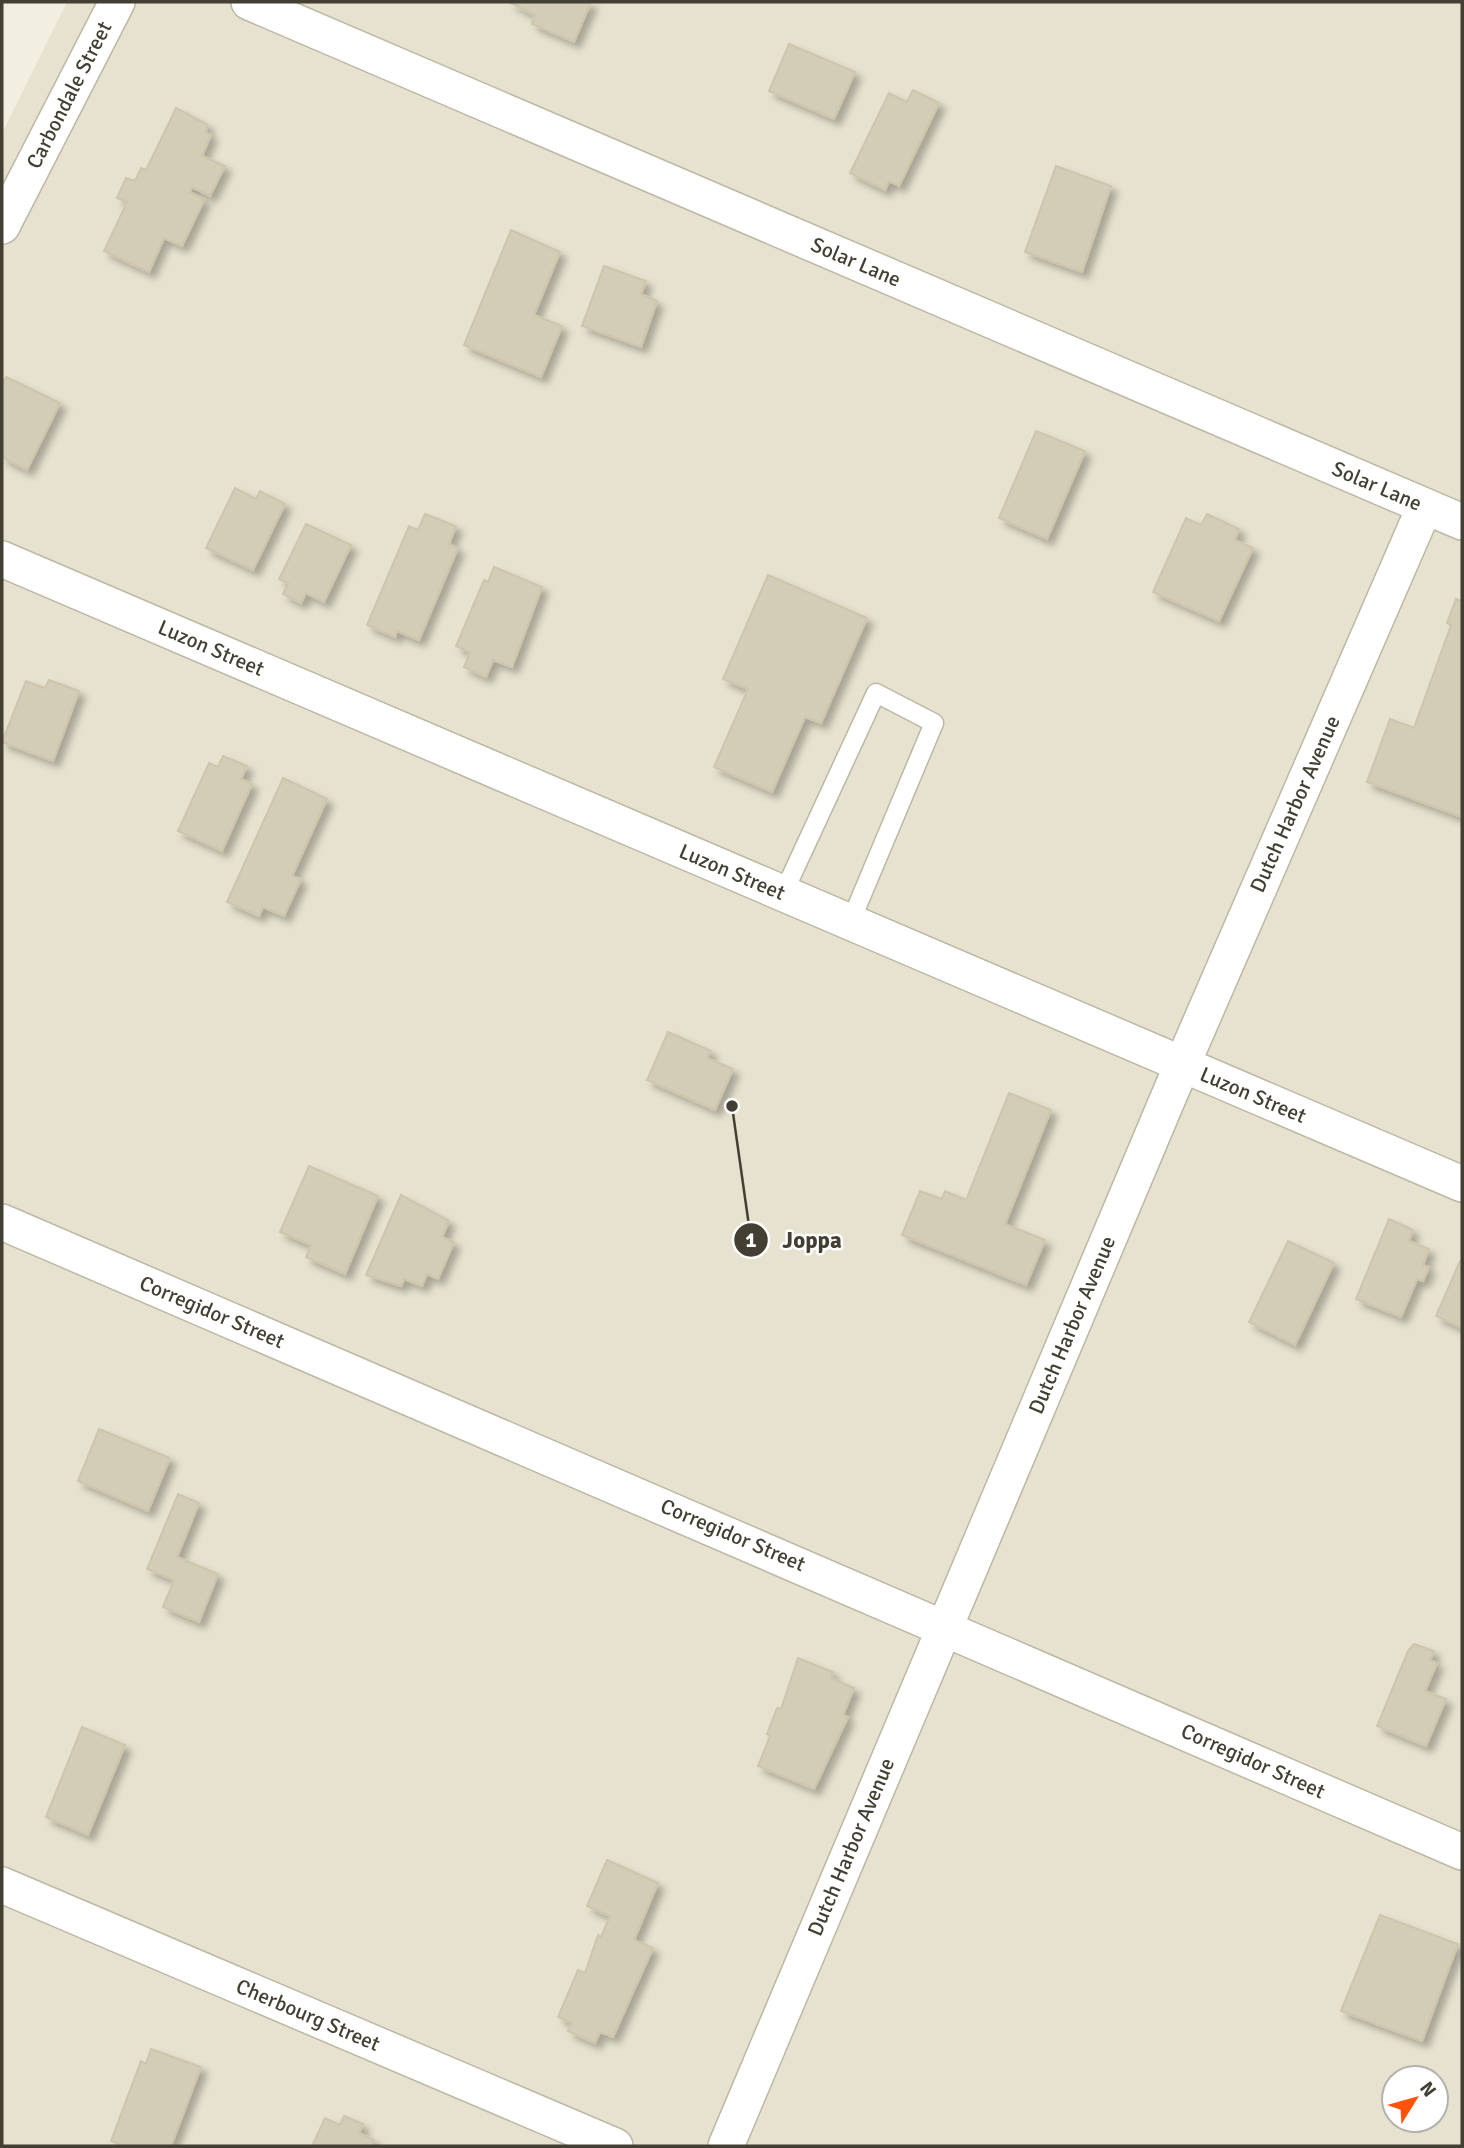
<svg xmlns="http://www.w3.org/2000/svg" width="1464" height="2148" font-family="Signika,sans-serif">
  <defs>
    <filter id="shadow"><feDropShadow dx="6" dy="6" stdDeviation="3.5" flood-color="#0004"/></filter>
  </defs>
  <rect width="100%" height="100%" fill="#f2efe1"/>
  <path fill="#e6e2cf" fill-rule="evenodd" d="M67,2H1462V2146H2V133ZM1394,2078H1436V2120H1394Z"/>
  <path fill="#d3ccb6" stroke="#cec5aa" stroke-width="2" filter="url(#shadow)" d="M509,2H591L574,42L532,24L535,15Z
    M789,44L855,72L834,119L769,91Z
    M913,90L939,103L899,186L889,181L885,190L850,173L889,93L907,102Z
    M176,108L208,125L205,132L211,135L202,156L225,166L210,196L192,187L190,192L204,200L182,246L164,238L149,272L104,251L127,202L117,198L126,178L135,181L141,168L146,170Z
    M1056,166L1111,186L1082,272L1025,252Z
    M511,230L560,252L534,315L562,326L541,377L464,345Z
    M604,266L646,281L641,294L657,301L641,347L582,326Z
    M6,377L60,403L27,470L2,457V384Z
    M1036,431L1085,451L1047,539L999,518Z
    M235,488L256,499L260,491L285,504L253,570L206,548Z
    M425,514L456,526L449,544L458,548L419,640L397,631L395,637L367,625L409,526L418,530Z
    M1207,514L1239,529L1235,540L1253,548L1219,621L1153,592L1186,518L1201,525Z
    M306,524L351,545L324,602L306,593L301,603L283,594L288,583L279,579Z
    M494,567L542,587L512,667L493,660L486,677L464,667L470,652L456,646L484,580L488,582Z
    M768,575L867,618L821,723L805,717L772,792L714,767L748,689L723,679Z
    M1456,599L1462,601V817L1367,782L1390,719L1414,728L1451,625L1447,623Z
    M49,680L79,691L53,761L2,742L26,681L45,688Z
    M223,756L247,766L241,779L252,784L222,851L178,831L209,763L218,767Z
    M283,778L327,799L292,876L301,879L284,916L263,907L259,916L227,902Z
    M668,1032L711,1051L707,1058L733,1069L715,1110L647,1080Z
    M1009,1093L1051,1110L1005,1224L1045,1240L1026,1285L902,1235L920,1191L942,1199L945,1191L966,1200Z
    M309,1166L378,1196L345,1274L306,1257L311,1245L280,1232Z
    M401,1195L449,1221L442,1237L454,1242L438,1279L427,1274L422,1286L404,1279L401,1286L366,1275Z
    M1389,1219L1413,1230L1409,1241L1429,1249L1423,1265L1429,1267L1423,1281L1417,1279L1401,1317L1356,1299Z
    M1288,1241L1334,1263L1295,1345L1249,1322Z
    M1460,1261L1462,1262V1328L1436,1316Z
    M99,1429L170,1458L148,1511L78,1481Z
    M178,1494L199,1503L177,1557L218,1574L199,1622L163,1607L174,1580L147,1569Z
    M1414,1644L1434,1651L1430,1660L1437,1663L1425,1691L1446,1699L1426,1746L1377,1726L1408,1651Z
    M798,1658L833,1672L831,1678L854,1688L843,1715L848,1717L814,1789L758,1766L770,1736L767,1734L777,1708L781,1709Z
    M82,1727L125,1745L88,1835L46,1817Z
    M607,1860L658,1883L634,1940L653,1948L613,2037L600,2032L595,2043L568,2031L572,2023L558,2017L578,1970L585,1973L598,1935L601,1937L610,1916L587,1906Z
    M1380,1915L1458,1944L1422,2041L1341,2011Z
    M151,2049L201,2067L171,2146H125L111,2141L141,2061L146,2064Z
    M344,2116L363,2124L359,2133L374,2140L372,2146H312L325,2118L340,2125Z"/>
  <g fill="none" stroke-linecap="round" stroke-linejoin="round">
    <defs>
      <path id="lane" d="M783,894L876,693L934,723L850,923"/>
      <path id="street" d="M249,2L1462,522
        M2,226L117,2
        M2,559L1462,1184
        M2,1222L1462,1852
        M2,1885L615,2146
        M726,2146L1182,1065L1425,506"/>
    </defs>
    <use href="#lane" stroke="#bdb8a4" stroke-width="21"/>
    <use href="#street" stroke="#bdb8a4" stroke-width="38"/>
    <use href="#lane" stroke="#fff" stroke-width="18"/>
    <use href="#street" stroke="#fff" stroke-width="35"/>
  </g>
  <g text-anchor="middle" stroke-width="5" stroke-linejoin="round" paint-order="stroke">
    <g font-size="21" fill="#433f32" stroke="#fff">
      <text transform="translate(69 95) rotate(-63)" y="7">Carbondale Street</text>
      <text transform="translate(856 262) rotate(23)" y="7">Solar Lane</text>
      <text transform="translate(1377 486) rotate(23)" y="7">Solar Lane</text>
      <text transform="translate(211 648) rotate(23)" y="7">Luzon Street</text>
      <text transform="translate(1295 804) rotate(-66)" y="7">Dutch Harbor Avenue</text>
      <text transform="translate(732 872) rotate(23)" y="7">Luzon Street</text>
      <text transform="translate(1253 1095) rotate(23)" y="7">Luzon Street</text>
      <text transform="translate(212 1312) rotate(23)" y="7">Corregidor Street</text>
      <text transform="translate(1072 1325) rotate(-67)" y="7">Dutch Harbor Avenue</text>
      <text transform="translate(733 1535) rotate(23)" y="7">Corregidor Street</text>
      <text transform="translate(1253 1761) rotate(24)" y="7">Corregidor Street</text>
      <text transform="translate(851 1847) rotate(-67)" y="7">Dutch Harbor Avenue</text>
      <text transform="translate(308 2015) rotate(23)" y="7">Cherbourg Street</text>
    </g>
  </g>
  <path fill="none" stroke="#433f32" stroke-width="2.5" d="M732 1106L751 1240"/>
  <g fill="#433f32" stroke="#fff" stroke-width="2.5">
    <circle cx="732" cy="1106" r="7"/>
    <circle cx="751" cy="1240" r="18"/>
  </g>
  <g font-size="21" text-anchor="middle" font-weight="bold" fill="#fff">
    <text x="751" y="1247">1</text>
  </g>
  <g font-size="23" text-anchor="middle" font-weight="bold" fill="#433f32" stroke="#fff" stroke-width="5" stroke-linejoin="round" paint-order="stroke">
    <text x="812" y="1248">Joppa</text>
  </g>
  <rect width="1464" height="2148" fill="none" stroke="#433f32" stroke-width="7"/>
  <g transform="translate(1415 2099) rotate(53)"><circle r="33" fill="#ffffff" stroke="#b4b2ad" stroke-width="2"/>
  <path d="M0-5L12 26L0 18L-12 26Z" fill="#ff520b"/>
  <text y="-10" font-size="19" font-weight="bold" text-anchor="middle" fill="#433f32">N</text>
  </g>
</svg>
